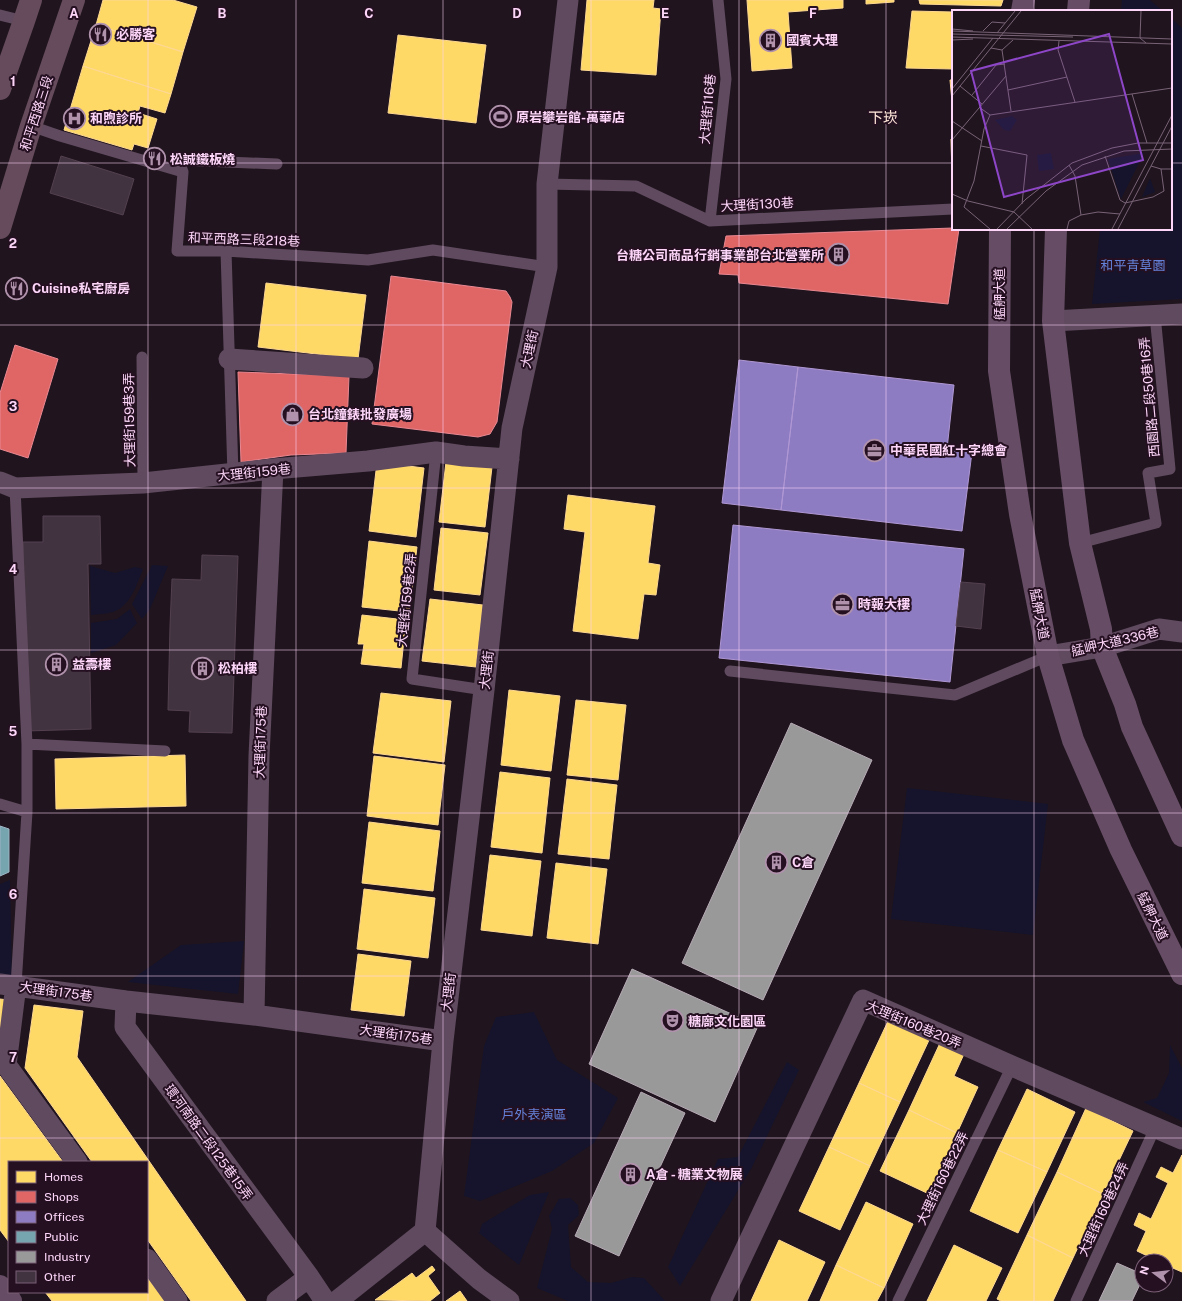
<svg xmlns="http://www.w3.org/2000/svg" width="1182" height="1301" font-family="'Public Sans','Noto Sans TC',sans-serif">
  <rect width="100%" height="100%" fill="#20151e"/>
  <path fill="#15142c" d="M1122,0H1150L1163,11H1121Z
    M1171,18L1182,28V299L1092,304L1100,229H1171Z
    M152,565L168,566L150,609L142,619L132,604Z
    M90,566L115,573L135,567L143,569C137,584 130,607 113,612C106,614 98,614 91,615Z
    M130,609L137,623L116,645L91,653V623L117,619Z
    M907,788L1048,804L1033,935L891,919Z
    M10,880L12,980L0,978V884Z
    M244,941L238,994L128,982L181,945Z
    M534,1012L557,1060L618,1098L594,1143L552,1171L480,1201L464,1196L484,1046L496,1017Z
    M1170,1045L1182,1068V1121L1143,1102L1157,1098L1169,1073Z
    M787,1062L799,1070L751,1169L680,1286L668,1267L718,1159L738,1157Z
    M549,1192L519,1265L479,1233L482,1224L530,1195Z
    M570,1198L578,1205L579,1215L568,1225L571,1267L588,1282L611,1283L632,1277L644,1278L665,1301H568L537,1288L552,1229L549,1216L559,1199Z"/>
  <path fill="#ffd966" stroke="#fed892" d="M103,0H173L197,7L183,52L96,25Z
    M587,0H654L653,8L661,9L656,75L581,70Z
    M747,0H843V8L788,12L792,68L752,71Z
    M866,0H894V2L866,4Z
    M919,0H1003L1001,6L920,4Z
    M912,11L953,12V69L906,68Z
    M96,25L183,52L171,94L83,66Z
    M398,35L486,45L476,123L388,113Z
    M83,66L171,94L165,113L140,106L138,113L157,119L148,148L134,144L132,150L64,130Z
    M950,80H953V112Z
    M953,138V176H952L951,139Z
    M266,283L366,295L358,359L258,347Z
    M377,462L424,468L416,537L369,531Z
    M446,462L492,467L485,527L439,522Z
    M568,495L655,506L648,563L660,565L656,595L644,594L638,639L573,631L585,532L564,529Z
    M441,528L488,533L480,595L434,590Z
    M369,541L417,547L409,612L362,607Z
    M430,599L483,605L476,667L422,661Z
    M362,615L406,620L401,668L361,664L364,644H358Z
    M509,690L560,696L551,771L501,765Z
    M381,693L451,701L444,762L373,753Z
    M576,700L626,705L618,780L567,775Z
    M185,755L186,806L56,809L55,759Z
    M374,756L445,765L438,825L367,816Z
    M500,772L550,778L542,853L491,847Z
    M567,779L617,785L609,859L558,854Z
    M369,822L440,831L433,891L362,883Z
    M490,855L541,861L532,936L481,930Z
    M556,863L607,869L598,944L547,938Z
    M364,889L435,898L428,958L357,949Z
    M358,954L411,961L404,1016L351,1010Z
    M0,999L8,1000L0,1059Z
    M34,1005L83,1011L77,1057L246,1301H191L147,1239V1162H92L25,1068Z
    M889,1019L930,1038L900,1102L859,1083Z
    M940,1043L964,1054L954,1076L978,1087L957,1133L909,1110Z
    M0,1076L63,1162H9V1242L0,1230Z
    M859,1083L900,1102L870,1166L829,1147Z
    M1027,1089L1075,1112L1047,1172L998,1150Z
    M1086,1108L1133,1131L1103,1194L1057,1172Z
    M909,1110L957,1133L929,1194L880,1171Z
    M829,1147L870,1166L840,1230L799,1211Z
    M998,1150L1047,1172L1018,1233L970,1211Z
    M1182,1155V1272L1166,1265V1261H1158L1137,1251L1146,1231L1134,1225L1139,1213L1151,1219L1168,1183L1156,1177L1161,1167L1173,1173Z
    M1057,1172L1103,1194L1073,1258L1027,1235Z
    M866,1202L913,1224L884,1288L836,1265Z
    M1027,1235L1073,1258L1053,1301H1001L997,1299Z
    M779,1240L825,1262L807,1301H751Z
    M954,1245L1002,1268L986,1301H927Z
    M836,1265L884,1288L877,1301H820Z
    M432,1266L435,1270L428,1276L440,1293L430,1301L375,1300L412,1273L416,1278Z
    M147,1277L165,1301H52L45,1292H147Z
    M460,1291L467,1301H446Z"/>
  <path fill="#e06666" stroke="#e98892" d="M953,228L959,229L948,304L739,283L738,275L719,274L726,236Z
    M391,276L506,291L510,297L512,302L497,422L490,434L478,437L372,424Z
    M15,345L58,359L28,458L0,449V393Z
    M238,372L349,376L346,453L291,455L241,462Z"/>
  <path fill="#8e7cc3" stroke="#af97d3" d="M739,360L798,367L781,510L722,503Z
    M798,367L954,385L947,449L972,452L962,531L781,510Z
    M733,525L964,549L950,682L719,658Z"/>
  <path fill="#76a5af" stroke="#9eb4c5" d="M0,826L9,829V872L0,876Z"/>
  <path fill="#999" stroke="#b7abb6" d="M791,723L872,760L763,1000L682,963Z
    M632,969L758,1026L715,1122L589,1064Z
    M641,1092L685,1113L619,1256L575,1236Z
    M1117,1263L1142,1274V1280L1132,1301H1099Z"/>
  <path fill="#423340" stroke="#534050" d="M61,156L134,179L123,215L50,193Z
    M43,516H100L101,564H88L91,729L26,731L23,542H43Z
    M202,555L238,556L232,733L189,732L190,711L168,710L170,626L172,579L201,580Z
    M961,582L985,584L981,629L956,626Z"/>
  <g fill="none" stroke-linecap="round" stroke-linejoin="round">
    <path stroke="#604a5f" stroke-width="11" d="M0,15L24,21
      M31,126L60,136L183,172L177,251H226L368,260L433,250L547,267
      M183,172L179,160L277,164
      M547,184L636,186L710,221L953,209
      M710,221L726,79L718,0
      M226,251L233,474
      M142,357L143,483
      M436,452L412,679L484,690
      M15,488L27,744V812L16,985
      M1080,543L1156,523L1148,473L1170,469L1155,315
      M730,671L955,695L1048,656
      M27,744L165,751
      M0,804L27,812
      M898,1301L1012,1066
      M1076,1301L1155,1128"/>
    <path stroke="#604a5f" stroke-width="21" d="M1053,321L1182,314
      M229,359L363,368
      M0,482L15,488L143,483L273,469L368,461L436,452L464,456L509,459
      M1048,656L1102,647L1159,629L1182,632
      M0,984L126,1001L254,1015L443,1041
      M16,985L6,1065L77,1162
      M126,1001L125,1027L309,1277L325,1301
      M254,1015L259,756L273,469
      M425,1231L479,1279L509,1301
      M147,1259L177,1301
      M277,1301L309,1277
      M337,1301L425,1231L443,1041L484,690L512,428L547,267V184L568,0
      M721,1301L863,1000L1012,1066L1182,1139"/>
    <path stroke="#664d65" stroke-width="22" d="M1022,11L1024,0
      M1078,11L1079,0
      M1000,229L999,371L1020,514L1048,656L1073,740L1121,850L1182,974
      M1056,229L1053,321L1080,543L1101,629L1102,647L1125,704L1132,727L1182,836
      M0,1286L11,1301"/>
    <path stroke="#654b5c" stroke-width="22" d="M0,89L24,21L31,0
      M0,228L31,126L74,0"/>
  </g>
  <path fill="none" stroke="#fdd6f9" stroke-width="1" stroke-opacity="0.55" d="M148,0V1301M296,0V1301M443,0V1301M591,0V1301M739,0V1301M886,0V1301M1034,0V11M0,163H953M1171,163H1182M1034,229V1301M0,325H1182M0,488H1182M0,650H1182M0,813H1182M0,976H1182M0,1138H1182"/>
  <defs>
    <symbol id="restaurant-ring" viewBox="-11 -11 22 22"><circle r="9.5" fill="#251021" stroke="#b092ac" stroke-width="1.5"/><path d="M-5-6h1v4h1v-4h1v4h1v-4h1v5L-1.5 .5V6h-2V.5L-5-1ZM5-6V6H3V1.5H1.5Q1.5-4 5-6Z" fill="#b092ac"/></symbol>
    <symbol id="building-ring" viewBox="-11 -11 22 22"><circle r="9.5" fill="#251021" stroke="#b092ac" stroke-width="1.5"/><path d="M-4-6H4V6H1V3H-1V6H-4ZM-2.5-4.3h1.7v1.8h-1.7ZM.8-4.3h1.7v1.8H.8ZM-2.5-1h1.7V.8h-1.7ZM.8-1h1.7V.8H.8Z" fill="#b092ac"/></symbol>
    <symbol id="stadium-ring" viewBox="-11 -11 22 22"><circle r="9.5" fill="#251021" stroke="#b092ac" stroke-width="1.5"/><path d="M0-5a6.5 5 0 1 0 0 10a6.5 5 0 1 0 0-10ZM-3.5-1.8h7v3.6h-7Z" fill="#b092ac"/></symbol>
    <symbol id="hospital-ring" viewBox="-11 -11 22 22"><circle r="9.5" fill="#251021" stroke="#b092ac" stroke-width="1.5"/><path d="M-5-5h3v3.5h4V-5h3V5h-3V1.5h-4V5h-3Z" fill="#b092ac"/></symbol>
    <symbol id="shop-ring" viewBox="-11 -11 22 22"><circle r="9.5" fill="#251021" stroke="#b092ac" stroke-width="1.5"/><path d="M-5-2.5h2.3a2.7 3.5 0 0 1 5.4 0H5L5.5 6h-11ZM-1.5-2.5h3a1.5 2.3 0 0 0-3 0Z" fill="#b092ac"/></symbol>
    <symbol id="office-ring" viewBox="-11 -11 22 22"><circle r="9.5" fill="#251021" stroke="#b092ac" stroke-width="1.5"/><path d="M-6-3h4V-5.5h4V-3h4V5H-6ZM-1-4.5V-3h2v-1.5ZM-6 0V1H6V0Z" fill="#b092ac"/></symbol>
    <symbol id="theatre-ring" viewBox="-11 -11 22 22"><circle r="9.5" fill="#251021" stroke="#b092ac" stroke-width="1.5"/><path d="M-5-5.5Q0-4 5-5.5V0Q5 5 0 6Q-5 5-5 0ZM-3.3-2.5H-1v1.5H-3.3ZM1-2.5H3.3v1.5H1ZM-2.8 1Q0 5.5 2.8 1Z" fill="#b092ac"/></symbol>
  </defs>
  <g fill-rule="evenodd">
    <use href="#restaurant-ring" x="88" y="22" width="25" height="25"/>
    <use href="#building-ring" x="758" y="28" width="25" height="25"/>
    <use href="#stadium-ring" x="488" y="104" width="25" height="25"/>
    <use href="#hospital-ring" x="62" y="106" width="25" height="25"/>
    <use href="#restaurant-ring" x="142" y="146" width="25" height="25"/>
    <use href="#building-ring" x="826" y="242" width="25" height="25"/>
    <use href="#restaurant-ring" x="4" y="276" width="25" height="25"/>
    <use href="#shop-ring" x="280" y="402" width="25" height="25"/>
    <use href="#office-ring" x="862" y="438" width="25" height="25"/>
    <use href="#office-ring" x="830" y="592" width="25" height="25"/>
    <use href="#building-ring" x="44" y="652" width="25" height="25"/>
    <use href="#building-ring" x="190" y="656" width="25" height="25"/>
    <use href="#building-ring" x="764" y="850" width="25" height="25"/>
    <use href="#theatre-ring" x="660" y="1008" width="25" height="25"/>
    <use href="#building-ring" x="618" y="1162" width="25" height="25"/>
  </g>
  <g text-anchor="middle" stroke-width="4" stroke-linejoin="round" paint-order="stroke">
    <g font-size="13" font-weight="bold" fill="#fdd6f9" stroke="#251021" text-anchor="start">
      <text x="116" y="39">必勝客</text>
      <text x="786" y="45">國賓大理</text>
      <text x="516" y="122">原岩攀岩館-萬華店</text>
      <text x="90" y="123">和煦診所</text>
      <text x="170" y="164">松誠鐵板燒</text>
      <text x="824" y="260" text-anchor="end">台糖公司商品行銷事業部台北營業所</text>
      <text x="32" y="293">Cuisine私宅廚房</text>
      <text x="308" y="419">台北鐘錶批發廣場</text>
      <text x="890" y="455">中華民國紅十字總會</text>
      <text x="858" y="609">時報大樓</text>
      <text x="72" y="669">益壽樓</text>
      <text x="218" y="673">松柏樓</text>
      <text x="792" y="867">C倉</text>
      <text x="688" y="1026">糖廍文化園區</text>
      <text x="646" y="1179">A倉 - 糖業文物展</text>
    </g>
    <g font-size="13" fill="#fdd6f9" stroke="#251021">
      <text transform="translate(707 109) rotate(-85)" y="5">大理街116巷</text>
      <text transform="translate(36 113) rotate(-72)" y="5">和平西路三段</text>
      <text transform="translate(757 204) rotate(-3)" y="5">大理街130巷</text>
      <text transform="translate(244 239) rotate(2)" y="5">和平西路三段218巷</text>
      <text transform="translate(999 294) rotate(-90)" y="5">艋舺大道</text>
      <text transform="translate(529 349) rotate(-78)" y="5">大理街</text>
      <text transform="translate(1149 397) rotate(-95)" y="5">西園路二段50巷16弄</text>
      <text transform="translate(129 420) rotate(-91)" y="5">大理街159巷3弄</text>
      <text transform="translate(254 472) rotate(-6)" y="5">大理街159巷</text>
      <text transform="translate(406 600) rotate(-84)" y="5">大理街159巷2弄</text>
      <text transform="translate(1040 614) rotate(79)" y="5">艋舺大道</text>
      <text transform="translate(1115 641) rotate(-13)" y="5">艋岬大道336巷</text>
      <text transform="translate(486 670) rotate(-84)" y="5">大理街</text>
      <text transform="translate(260 742) rotate(-88)" y="5">大理街175巷</text>
      <text transform="translate(1153 916) rotate(64)" y="5">艋舺大道</text>
      <text transform="translate(56 991) rotate(8)" y="5">大理街175巷</text>
      <text transform="translate(448 992) rotate(-83)" y="5">大理街</text>
      <text transform="translate(914 1024) rotate(23)" y="5">大理街160巷20弄</text>
      <text transform="translate(396 1034) rotate(8)" y="5">大理街175巷</text>
      <text transform="translate(209 1142) rotate(54)" y="5">環河南路二段125巷15弄</text>
      <text transform="translate(942 1178) rotate(-64)" y="5">大理街160巷22弄</text>
      <text transform="translate(1103 1209) rotate(-65)" y="5">大理街160巷24弄</text>
    </g>
    <g font-size="13" fill="#6482da" stroke="#251021">
      <text x="1133" y="270">和平青草園</text>
      <text x="534" y="1119">戶外表演區</text>
    </g>
    <g font-size="15" fill="#fde5d8" stroke="#251021">
      <text x="883" y="123">下崁</text>
    </g>
  </g>
  <g transform="translate(952 10)">
    <rect width="220" height="220" fill="#20151e"/>
    <path d="M60,106L65,110L58,121L52,120L43,110ZM99,143L102,159L87,161L85,145ZM192,143L169,189L156,149ZM198,168L203,182L190,187Z" fill="#15142c"/>
    <path fill="none" stroke="#786276" stroke-width="1" d="M0,1V19M189,1L188,28L194,33M0,19L21,21M0,21L220,29M31,21L40,12L53,13M45,23L63,1M0,24L121,27M0,27L220,34M0,30L21,29M107,31L106,40L123,92M39,38L50,40L61,30M50,40L59,101M8,76L30,94M0,79L41,28M56,80L115,67M180,84L195,133M20,85L44,55L53,54M0,86L69,1M27,97L38,105L220,78M0,111L30,131M0,130L54,66M29,136L75,145L70,194M153,146L168,190L173,193L201,187L212,181L209,159M117,155L123,166L129,205M199,156L209,159H220M0,184L16,191L62,202L80,219M38,219L12,197L22,171L32,119L38,105M45,219L74,189L120,153L160,138L186,133H220M55,219L94,181L130,155L172,141L220,139M115,219L117,211L129,205L146,202L168,204M160,219L220,105M166,219L220,116"/>
    <path fill="#8e46c8" fill-opacity="0.15" stroke="#8e46c8" stroke-width="2" d="M157,24L191,150L52,187L19,61Z"/>
    <rect width="220" height="220" fill="none" stroke="#fdd6f9" stroke-width="2"/>
  </g>
  <g font-size="13" text-anchor="middle" font-weight="bold" fill="#fdd6f9" stroke="#251021" stroke-width="4" stroke-linejoin="round" paint-order="stroke">
    <text x="74" y="18">A</text>
    <text x="222" y="18">B</text>
    <text x="369" y="18">C</text>
    <text x="517" y="18">D</text>
    <text x="665" y="18">E</text>
    <text x="813" y="18">F</text>
    <text x="13" y="86">1</text>
    <text x="13" y="248">2</text>
    <text x="13" y="411">3</text>
    <text x="13" y="574">4</text>
    <text x="13" y="736">5</text>
    <text x="13" y="899">6</text>
    <text x="13" y="1062">7</text>
  </g>
  <rect x="8" y="1161" width="140" height="132" fill="#251021" stroke="#7b5f77"/>
  <rect x="16" y="1171" width="20" height="12" fill="#ffd966" stroke="#7b5f77"/>
  <text x="44" y="1181" font-size="12" fill="#fdd6f9">Homes</text>
  <rect x="16" y="1191" width="20" height="12" fill="#e06666" stroke="#7b5f77"/>
  <text x="44" y="1201" font-size="12" fill="#fdd6f9">Shops</text>
  <rect x="16" y="1211" width="20" height="12" fill="#8e7cc3" stroke="#7b5f77"/>
  <text x="44" y="1221" font-size="12" fill="#fdd6f9">Offices</text>
  <rect x="16" y="1231" width="20" height="12" fill="#76a5af" stroke="#7b5f77"/>
  <text x="44" y="1241" font-size="12" fill="#fdd6f9">Public</text>
  <rect x="16" y="1251" width="20" height="12" fill="#999999" stroke="#7b5f77"/>
  <text x="44" y="1261" font-size="12" fill="#fdd6f9">Industry</text>
  <rect x="16" y="1271" width="20" height="12" fill="#423340" stroke="#7b5f77"/>
  <text x="44" y="1281" font-size="12" fill="#fdd6f9">Other</text>
  <g transform="translate(1154 1273) rotate(285)"><circle r="19" fill="#251021" stroke="#7b5f77"/>
  <path d="M0-3L7 15L0 10L-7 15Z" fill="#b092ac"/>
  <text y="-6" font-size="11" font-weight="bold" text-anchor="middle" fill="#fdd6f9">N</text>
  </g>
</svg>
